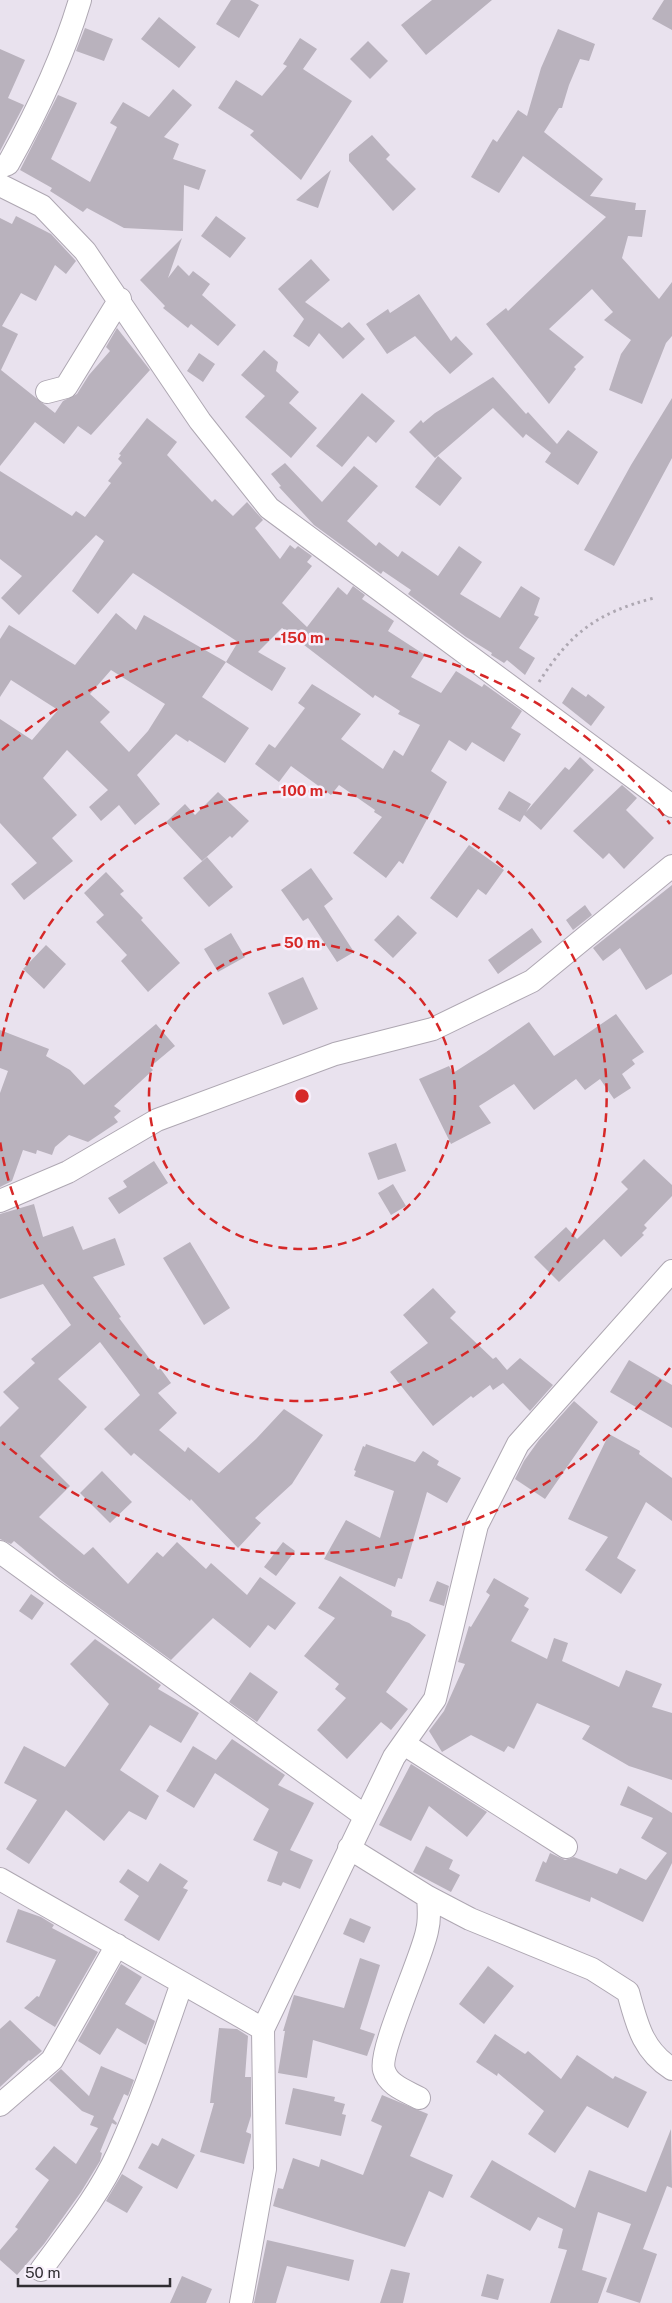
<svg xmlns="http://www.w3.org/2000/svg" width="672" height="2303" font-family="'Public Sans',sans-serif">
  <rect width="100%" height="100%" fill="#e9e2ee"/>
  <path fill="#b9b2bd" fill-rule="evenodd" d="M231,0H250L259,5L239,38L216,24Z
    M432,0H492L426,55L401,25Z
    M664,0H672V30L652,19Z
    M159,17L196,47L179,68L141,39Z
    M85,28L113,39L104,61L76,51Z
    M558,29L595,44L589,61L580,59L569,85L562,108H559L544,132L603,179L590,196L636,203L635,210H646L642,237L628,236L622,258L659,299L672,282V336L666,343L642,404L609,390L621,354L631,340L604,320L613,312L592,289L549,329L584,357L574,367L576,369L549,404L486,324L506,308L508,311L606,217L523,156L499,193L471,177L493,139L497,142L518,110L527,116L541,68Z
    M300,38L317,49L303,69L352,101L301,180L250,135L254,131L218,108L236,80L262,96L287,66L283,64Z
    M368,41L388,61L370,79L350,59Z
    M0,49L25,60L8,98L24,105L0,151Z
    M173,89L192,105L164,137L179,144L173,159L206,170L199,190L184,185L183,231L124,228L87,208L83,212L50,191L52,188L20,170L58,95L77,103L51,159L90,182L117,127L110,123L123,102L149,117Z
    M372,135L390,155L386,159L416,189L393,211L349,161V154Z
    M331,170L318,208L296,200Z
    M16,216L51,234L76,261L66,274L55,265L36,301L21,293L2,326L18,334L1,370L55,413L63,401L77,394L89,375L110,351L106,347L117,328L150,370L91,435L78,426L64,444L35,422L0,466V218L12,224Z
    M216,216L246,238L230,258L201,236Z
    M182,238L168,278L178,265L189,276L193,271L210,284L202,295L236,325L218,346L191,324L188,328L163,308L165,306L140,280Z
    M311,259L330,280L305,302L342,328L349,322L365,339L343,359L319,333L309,347L293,336L304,319L278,289Z
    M419,294L451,341L456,336L473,354L450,374L415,336L387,354L366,324L388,309L390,313Z
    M264,350L278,362L276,371L299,392L289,403L317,428L291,458L245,417L265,396L241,375Z
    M199,353L215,364L203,382L187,371Z
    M493,377L526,414L528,412L557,444L568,430L598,452L578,485L545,462L551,453L526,434L523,438L493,408L435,458L409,432L421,420L423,423L435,413Z
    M362,393L395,421L376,443L368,436L342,467L316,446Z
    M672,398V458L614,566L584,550L631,465Z
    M147,418L177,442L167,455L212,502L215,499L233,516L247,502L263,520L255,528L280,559L290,545L295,549L298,546L312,556L307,562L312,566L282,603L307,627L338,587L347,595L353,586L365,595L362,599L394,621L388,631L425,655L411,677L441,693L456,671L482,687L484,684L522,711L511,728L521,734L504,762L472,742L466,751L449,740L431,771L447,782L403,864L399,861L386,878L353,853L382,817L374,812L375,810L339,785L331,795L291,766L279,782L255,764L269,744L275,748L305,708L298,703L312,684L361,714L341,739L383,769L394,750L403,756L420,725L398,714L400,711L375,695L373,698L282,628L258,652L286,668L272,691L226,662L202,697L249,728L225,763L189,740L188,742L176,734L137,775L160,804L135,825L119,805L101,821L89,807L108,790L67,750L43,778L77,815L52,838L73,861L24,900L11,884L37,863L0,823V719L32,740L58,710L11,680L0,697V639L9,625L75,665L116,613L136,630L144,615L226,662L238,642L133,573L98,614L72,591L104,541L96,535L19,615L1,598L22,576L0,559V471L72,516L76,511L85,517L111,483L108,481L122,463L118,459L121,455L119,454ZM111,670L165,704L148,731L129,752L100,722L110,712L90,694Z
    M438,456L462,478L440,506L415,487Z
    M285,463L322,502L354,466L378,486L347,521L376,546L379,542L398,557L402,551L438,576L459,546L482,562L460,594L500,618L521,586L540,598L534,615L539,617L519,648L535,658L525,675L507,660L504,663L491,655L492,653L466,637L408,594L411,590L383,571L381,574L314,525L279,487L281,486L271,474Z
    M572,687L586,697L588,694L605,707L591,726L562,703Z
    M580,757L594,770L541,830L524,815L520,822L498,809L509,791L531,804L526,812L565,767L569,770Z
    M622,785L637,798L626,810L654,838L624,869L609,853L603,859L573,831Z
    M218,792L249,821L232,838L230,836L202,861L166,822L185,804L195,815Z
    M469,845L504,870L486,895L478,889L457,918L430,898Z
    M207,857L233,887L209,907L183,878Z
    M311,868L333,899L324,906L354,952L337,962L308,918L303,921L281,890Z
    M106,872L124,891L120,894L143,918L141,920L180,963L148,992L121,961L127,955L96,922L104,915L84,893Z
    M672,885V974L646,990L620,948L603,961L593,948Z
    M585,905L592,915L573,930L566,920Z
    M398,915L417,933L393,958L374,940Z
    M532,928L542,942L498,974L488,960Z
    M231,933L245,957L218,972L204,949Z
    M46,945L66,964L44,989L23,969Z
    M303,977L318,1009L283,1025L268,993Z
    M616,1014L644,1052L632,1060L635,1064L622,1074L631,1088L614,1099L600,1079L585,1090L576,1079L534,1110L514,1084L479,1106L491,1123L451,1144L419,1079L449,1066L453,1073L486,1052L529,1022L554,1056Z
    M156,1024L175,1046L150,1067L153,1070L114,1106L121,1111L114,1117L118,1122L88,1142L69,1135L55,1147L52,1155L37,1150L36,1154L23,1150L12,1181L0,1187V1093L8,1071L0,1068V1030L49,1049L46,1056L70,1070L84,1085Z
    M396,1143L406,1171L378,1180L368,1153Z
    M644,1159L672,1185V1196L644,1225L647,1228L642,1233L644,1235L621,1257L604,1239L559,1282L534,1257L566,1227L577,1239L628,1189L621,1182Z
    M154,1161L168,1183L119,1214L108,1198L127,1187L123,1181Z
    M393,1184L406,1206L391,1215L378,1193Z
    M34,1204L43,1237L73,1226L83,1250L115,1238L125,1265L93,1277L121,1317L119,1318L158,1370L160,1368L171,1383L158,1393L177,1413L159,1430L185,1452L188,1447L219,1473L256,1439L284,1409L323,1435L292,1484L255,1518L261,1523L238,1548L191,1499L190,1501L134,1453L131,1456L104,1429L140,1395L100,1342L58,1379L87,1407L40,1456L70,1486L39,1517L84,1555L93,1547L128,1584L157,1552L163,1557L177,1542L206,1569L211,1563L247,1595L260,1577L296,1603L275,1630L268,1625L250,1648L213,1618L171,1660L62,1581L14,1541L11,1544L0,1539V1427L19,1408L3,1392L35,1363L31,1359L71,1325L43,1284L0,1299V1214Z
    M190,1242L230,1308L204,1325L163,1258Z
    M433,1288L456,1312L450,1318L493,1359L496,1357L507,1370L520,1358L553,1385L530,1411L503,1383L493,1390L490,1385L473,1398L471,1396L433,1426L390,1372L428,1343L403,1315Z
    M629,1360L672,1385V1428L610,1392Z
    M574,1401L598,1422L545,1499L515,1479L524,1461L539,1440Z
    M609,1434L640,1451L639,1454L672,1478V1521L646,1502L617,1558L636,1570L621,1594L585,1570L608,1537L568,1519Z
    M366,1444L415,1462L423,1451L439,1461L437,1465L461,1478L447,1503L427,1492L402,1579L398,1578L395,1587L324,1559L346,1520L380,1538L394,1491L354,1476L356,1471L354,1470L363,1446L365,1447Z
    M102,1471L132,1502L110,1523L80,1493Z
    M283,1542L295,1551L276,1576L264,1567Z
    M340,1576L392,1611L391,1616L409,1623L426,1635L386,1692L408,1709L391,1730L381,1722L347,1759L317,1730L346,1698L335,1689L339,1684L304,1656L335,1618L318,1608Z
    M494,1578L529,1598L524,1606L529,1609L511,1641L547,1659L554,1638L568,1643L562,1661L619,1687L626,1670L662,1684L652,1707L672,1713V1780L629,1766L582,1739L590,1726L537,1703L514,1749L508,1746L504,1752L471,1735L442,1752L429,1731L444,1711L465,1664L458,1662L469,1626L471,1627L490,1595L486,1592Z
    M437,1581L449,1586L444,1606L429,1601Z
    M31,1594L44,1603L32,1620L19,1611Z
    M95,1639L161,1685L158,1689L199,1713L181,1743L150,1725L120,1770L159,1796L146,1820L129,1811L104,1841L66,1810L29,1864L6,1849L37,1800L4,1783L24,1746L65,1767L109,1704L70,1664Z
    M250,1672L278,1692L257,1722L229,1702Z
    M232,1739L285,1775L278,1785L314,1803L290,1850L313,1860L300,1889L283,1882L281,1886L267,1881L278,1852L253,1840L269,1809L215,1773L194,1808L166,1791L193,1746L216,1760Z
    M411,1764L487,1812L467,1837L429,1806L411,1841L379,1825Z
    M628,1786L672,1813V1863L643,1922L591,1897L590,1902L535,1881L543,1861L546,1863L550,1853L565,1860L574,1857L617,1874L620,1868L646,1880L667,1853L641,1838L653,1818L620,1805Z
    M426,1846L453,1860L449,1869L460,1875L451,1892L413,1872Z
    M160,1863L188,1881L183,1888L188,1890L159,1941L124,1920L139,1896L119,1882L128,1869L148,1882Z
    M18,1909L41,1917L54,1925L52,1928L98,1952L55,2027L24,2008L37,1996L39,1997L56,1960L6,1942Z
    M350,1918L371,1927L364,1943L343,1934Z
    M360,1958L380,1965L360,2029L375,2034L367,2056L313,2040L307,2078L278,2073L285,2031H283L294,1995L344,2008Z
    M121,1964L142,1977L125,2004L155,2021L146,2045L117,2028L100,2055L78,2041Z
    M488,1966L514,1986L484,2024L459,2004Z
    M10,2020L42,2051L30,2061L29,2060L0,2087V2029Z
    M219,2028L237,2029L248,2036L245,2077H251V2116L246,2132L251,2134V2137L244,2164L200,2152L214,2103H210Z
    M495,2034L525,2054L528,2051L561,2079L577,2055L613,2079L615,2076L647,2092L628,2128L587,2106L555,2153L528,2134L544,2111L498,2073L497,2076L476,2062Z
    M101,2066L134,2080L128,2096L124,2094L113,2119L117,2123L116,2125L112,2123L100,2152L102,2153L100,2161L81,2192L44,2244L17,2275L0,2260V2250L18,2229L15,2227L49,2180L35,2169L54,2146L76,2164L98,2128L90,2125L94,2116L82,2111L49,2080L61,2069L89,2096Z
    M293,2088L335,2097L334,2101L345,2104L342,2114L346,2115L341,2136L285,2124Z
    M382,2095L428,2114L410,2156L453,2175L443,2198L429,2191L405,2247L273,2206L278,2188L283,2189L293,2158L319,2167L321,2159L363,2175L382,2126L371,2121Z
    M671,2129L672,2188L667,2186L643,2249L657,2254L640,2303L606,2292L631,2224L598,2212L582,2270L607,2278L598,2303H550L567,2250L558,2248L563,2229L538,2217L530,2231L470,2197L492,2160L575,2208L589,2170L646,2192Z
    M162,2138L195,2155L177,2189L138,2168L152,2143L158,2146Z
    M122,2174L143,2187L127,2213L106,2201Z
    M267,2240L354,2260L349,2281L287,2266L276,2303H254Z
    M391,2269L410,2273L403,2303H380Z
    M487,2274L504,2279L498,2300L481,2296Z
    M182,2276L212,2289L206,2303H170Z"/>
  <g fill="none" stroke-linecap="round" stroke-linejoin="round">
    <defs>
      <path id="minor" d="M0,167L8,164C37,112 63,57 80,0
        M0,185L42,206L85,251L200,421L269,508L672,806
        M47,392L66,387L120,299
        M0,1201L68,1172L157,1120L335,1054L433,1029L532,981L672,866
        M0,1552L365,1816
        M404,1744L566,1847
        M349,1848L428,1897L470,1919L592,1969L628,1992C637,2024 642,2050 672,2069
        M0,1879L263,2029
        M419,2098C406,2091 388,2085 384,2070C378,2051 422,1958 427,1931C430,1919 429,1909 428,1897
        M0,2105L52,2060L117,1945
        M41,2270C68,2233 99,2195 118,2153C143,2098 162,2040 182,1983
        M241,2303L265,2169L263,2029L394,1757L435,1699L477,1525L518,1444L672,1271"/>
    </defs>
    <use href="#minor" stroke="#aea7b2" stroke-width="24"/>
    <path stroke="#aea8b2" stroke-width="3" stroke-dasharray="2.5 4" stroke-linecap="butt" d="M539,682C571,632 597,613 654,598"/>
    <use href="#minor" stroke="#fff" stroke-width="22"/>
  </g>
  <g fill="none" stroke="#d62828" stroke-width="2.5" stroke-dasharray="9 6">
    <circle cx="302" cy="1096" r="153"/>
    <path d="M0 1051A305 305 0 1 1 0 1141"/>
    <path d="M670 1368A458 458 0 0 1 2 1442M2 750A458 458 0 0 1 670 824"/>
  </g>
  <circle cx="302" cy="1096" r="8" fill="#d62828" stroke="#f7effb" stroke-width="2.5"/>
  <g font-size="15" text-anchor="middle" font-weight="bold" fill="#d62828" stroke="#f7effb" stroke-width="5" stroke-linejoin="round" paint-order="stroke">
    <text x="302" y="643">150 m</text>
    <text x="302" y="796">100 m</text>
    <text x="302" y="948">50 m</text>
  </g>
  <path d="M18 2278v8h152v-8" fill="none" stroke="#302d32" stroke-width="2.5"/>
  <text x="25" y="2278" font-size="15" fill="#302d32" stroke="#f7effb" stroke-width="4" paint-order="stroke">50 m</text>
</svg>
